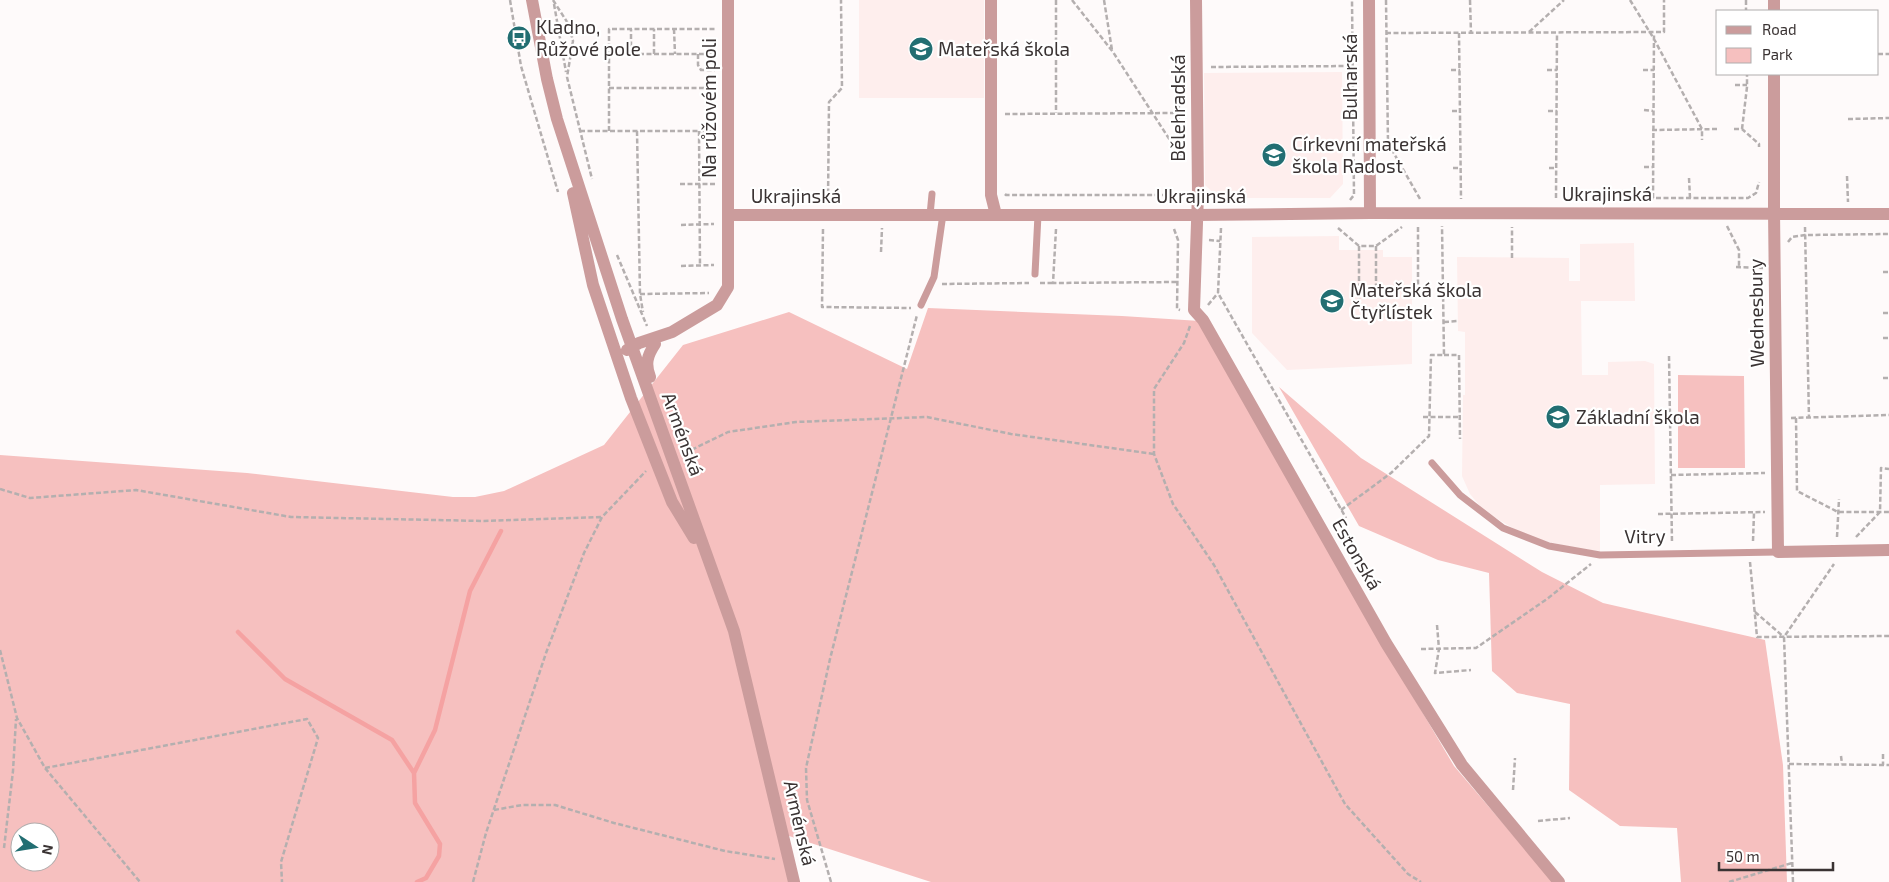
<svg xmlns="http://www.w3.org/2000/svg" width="1889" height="882" font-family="'Exo 2',sans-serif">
  <rect width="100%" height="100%" fill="#fefafa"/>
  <path fill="#feeeed" d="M859,0H984V98H859Z
    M1342,72L1343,184L1330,198H1219L1205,185L1204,73Z
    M1339,236V250H1383V257H1412V364L1287,370L1252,333V237Z
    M1634,243L1635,301H1581L1582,375H1608V362L1645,361L1654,364L1655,484L1600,485V551L1581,549L1544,541L1521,533L1484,511L1470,494L1462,476L1463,395H1465V332L1458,331L1457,257L1569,258V281H1580V244Z"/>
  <path fill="#f6c0bf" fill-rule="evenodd" d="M928,308L1122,316L1200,321L1377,635L1454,766L1553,882H931L786,835L790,882H0V455L247,473L453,497H475L504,491L604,445L683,345L789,312L907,369ZM20,832H50V862H20Z
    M1678,375L1744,376L1745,468H1678Z
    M1279,387L1361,458L1542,572L1603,603L1765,640L1783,765L1787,882H1681L1677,828L1620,826L1569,790L1570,704L1517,693L1492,671L1489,573L1438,560L1359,526Z"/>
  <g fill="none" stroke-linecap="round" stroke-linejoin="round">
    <path stroke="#f5a2a2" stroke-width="4.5" d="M238,632L285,679L392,740L414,773
      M417,882L426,878L439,856L440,844L415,803L414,773L435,730L470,591L501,531"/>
    <path stroke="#b4afaf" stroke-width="2.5" stroke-dasharray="5 2.5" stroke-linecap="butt" d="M510,0L521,66L558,192
      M553,0L569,25L573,41L567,77L592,179
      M1056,0V113
      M1072,0L1113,52L1177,151
      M1104,0L1112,50
      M1386,0L1388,143L1420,199
      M1470,0L1471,33
      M1630,0L1654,39L1702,129V140
      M1746,0V11
      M554,4L566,72
      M674,29L675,54
      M1529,32L1564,0
      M1386,33L1664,32V0
      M1459,33L1461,199
      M609,54H715
      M631,54V29
      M654,54V29
      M698,54V65L701,70H715
      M1878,54H1889
      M1211,67L1352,66
      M1451,70H1460
      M1547,70H1557
      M1643,70H1654
      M1735,85H1747
      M609,88H714
      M1644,110L1653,111
      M1452,111H1460
      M1548,111H1557
      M1005,114L1178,113
      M1848,119L1889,118
      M1734,129H1742L1759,144V147
      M1742,129L1747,87V74
      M1652,130L1718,129
      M580,131H716
      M609,131V29H715
      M637,131L640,294L643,312
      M699,131L700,266
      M1184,158L1178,152L1179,101H1184
      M1644,167H1653
      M1453,168H1460
      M1549,168H1556
      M1847,176L1848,202
      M1689,178L1690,198
      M680,184H716
      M1005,194L1006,195H1184
      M1556,198L1557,33
      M1611,198H1748L1756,193L1759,182
      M1653,198L1654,33
      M1350,200L1354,195L1352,0
      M828,201L829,102L842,88L841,0
      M681,225L714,224
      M1727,226L1739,250V267
      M1418,227V295
      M1805,227L1809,418
      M1221,228L1218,293L1346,518
      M1338,228L1359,246H1376L1402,227
      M823,229L822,307L911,308
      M1056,229L1053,283L1177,282
      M1174,229L1178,240L1177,309L1180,310
      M1209,240L1220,241
      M1788,242L1792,237L1805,235L1889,234
      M1359,246V299
      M1376,246V299
      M881,252L882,228
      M617,255L647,326
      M1512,258V227
      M681,266L714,265
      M1736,267L1763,268
      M1883,272H1889
      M1040,283H1053
      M942,284L1029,283
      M640,294L709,293
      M1208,305L1218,293
      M1883,313H1889
      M1444,322L1458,321
      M1190,326L1184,343L1154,389V454L1173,504L1214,565L1345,804L1408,874L1421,882
      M1883,338H1889
      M1444,355H1459L1460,439
      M1669,356L1672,543
      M1883,378H1889
      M1423,417H1459
      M1791,418L1889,415
      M1796,418L1797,491L1838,512H1889
      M685,453L728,432L796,422L927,417L1011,434L1154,454
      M1671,475L1765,473
      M0,489L30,498L136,490L291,517L484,521L602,517
      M1341,510L1391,473L1429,436L1431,355H1444L1442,226
      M1658,514L1765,512
      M1837,537L1839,499
      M1856,537L1880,512L1881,468L1889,469
      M1753,541L1754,513
      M1750,562L1757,637L1889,636
      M1755,612L1784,637
      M1437,625L1439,649L1435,673L1471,670
      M1421,649L1476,648L1547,599L1591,564
      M0,650L17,718L45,768L140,882
      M1883,754V765
      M1841,756L1842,764
      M1789,764L1889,765
      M45,768L307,719L318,738L281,862L282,882
      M1513,790L1515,758
      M494,810L522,805H555L614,823L725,851L775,859
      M1538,821L1570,818
      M4,848L13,771L16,719
      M473,882L486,833L546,653L584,553L602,517L646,471
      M831,882L807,800L806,768L830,659L917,315
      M1729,882L1792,863
      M1793,882L1784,637L1834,564"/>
    <path stroke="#cb9c9c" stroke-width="7" d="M930,215L932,194
      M1035,274L1038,215
      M921,305L934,277L943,214
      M1432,463L1460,495L1503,528L1549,546L1600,555L1778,552"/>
    <path stroke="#cb9c9c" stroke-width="12" d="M532,0L547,79L557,119L622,319L734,631L794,882
      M991,0V195L996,215
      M1196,0L1198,194L1194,310L1203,320L1386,643L1462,765L1559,882
      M1369,0L1370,213
      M1774,11V0
      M1774,74V212L1778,552L1889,550
      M573,193L593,285L631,398L672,502L694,538
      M728,215H1197L1370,213L1889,214
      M627,350L639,343L672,332L717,305L728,287V0
      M650,377C645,364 647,356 655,344"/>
  </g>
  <defs>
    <symbol id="bus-disc" viewBox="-11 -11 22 22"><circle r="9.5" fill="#226e72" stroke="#fff"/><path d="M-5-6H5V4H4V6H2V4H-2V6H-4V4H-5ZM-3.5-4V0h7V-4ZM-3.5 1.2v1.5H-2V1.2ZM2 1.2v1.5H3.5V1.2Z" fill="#fff"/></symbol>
    <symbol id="school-disc" viewBox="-11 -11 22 22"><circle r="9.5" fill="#226e72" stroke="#fff"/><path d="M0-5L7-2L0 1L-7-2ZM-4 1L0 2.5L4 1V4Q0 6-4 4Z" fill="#fff"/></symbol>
  </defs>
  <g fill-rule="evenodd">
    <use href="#bus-disc" x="505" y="24" width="28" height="28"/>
    <use href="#school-disc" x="907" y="35" width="28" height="28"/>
    <use href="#school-disc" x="1260" y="141" width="28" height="28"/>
    <use href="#school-disc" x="1318" y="287" width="28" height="28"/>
    <use href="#school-disc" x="1544" y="403" width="28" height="28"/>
  </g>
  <g text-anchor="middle" stroke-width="4.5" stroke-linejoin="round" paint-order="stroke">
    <g font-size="19" fill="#3a3333" stroke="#fff" text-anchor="start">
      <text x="536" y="34">Kladno,<tspan x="536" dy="22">Růžové pole</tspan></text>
      <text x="938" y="56">Mateřská škola</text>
      <text x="1292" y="151">Církevní mateřská<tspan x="1292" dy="22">škola Radost</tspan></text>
      <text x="1350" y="297">Mateřská škola<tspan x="1350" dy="22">Čtyřlístek</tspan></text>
      <text x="1576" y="424">Základní škola</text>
    </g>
    <g font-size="19" fill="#3a3333" stroke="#fff">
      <text transform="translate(1350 77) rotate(-90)" y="7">Bulharská</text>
      <text transform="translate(709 108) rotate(-90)" y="7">Na růžovém poli</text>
      <text transform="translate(1178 108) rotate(-90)" y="7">Bělehradská</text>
      <text x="1607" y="201">Ukrajinská</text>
      <text x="796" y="203">Ukrajinská</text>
      <text x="1201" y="203">Ukrajinská</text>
      <text transform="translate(1756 313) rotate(-91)" y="7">Wednesbury</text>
      <text transform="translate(683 434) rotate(70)" y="7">Arménská</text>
      <text transform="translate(1645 536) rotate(-1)" y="7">Vitry</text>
      <text transform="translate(1357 554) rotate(60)" y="7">Estonská</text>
      <text transform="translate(800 823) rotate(77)" y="7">Arménská</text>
    </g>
  </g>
  <rect x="1716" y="10" width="162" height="65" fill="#ffffff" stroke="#b0adad"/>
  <rect x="1726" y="26" width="25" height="8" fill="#cb9c9c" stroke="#b0adad"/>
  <text x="1762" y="35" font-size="15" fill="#3a3333">Road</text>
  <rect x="1726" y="48" width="25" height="15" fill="#f6c0bf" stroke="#b0adad"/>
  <text x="1762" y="60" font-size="15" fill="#3a3333">Park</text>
  <g transform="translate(35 847) rotate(102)"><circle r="24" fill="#ffffff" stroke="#b0adad"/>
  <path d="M0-4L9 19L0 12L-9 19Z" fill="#226e72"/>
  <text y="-8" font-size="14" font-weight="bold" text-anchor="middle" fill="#3a3333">N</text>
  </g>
  <path d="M1719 862v8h114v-8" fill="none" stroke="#3a3333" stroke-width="2.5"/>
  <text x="1726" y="862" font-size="15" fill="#3a3333" stroke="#ffffff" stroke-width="4" paint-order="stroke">50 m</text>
</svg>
